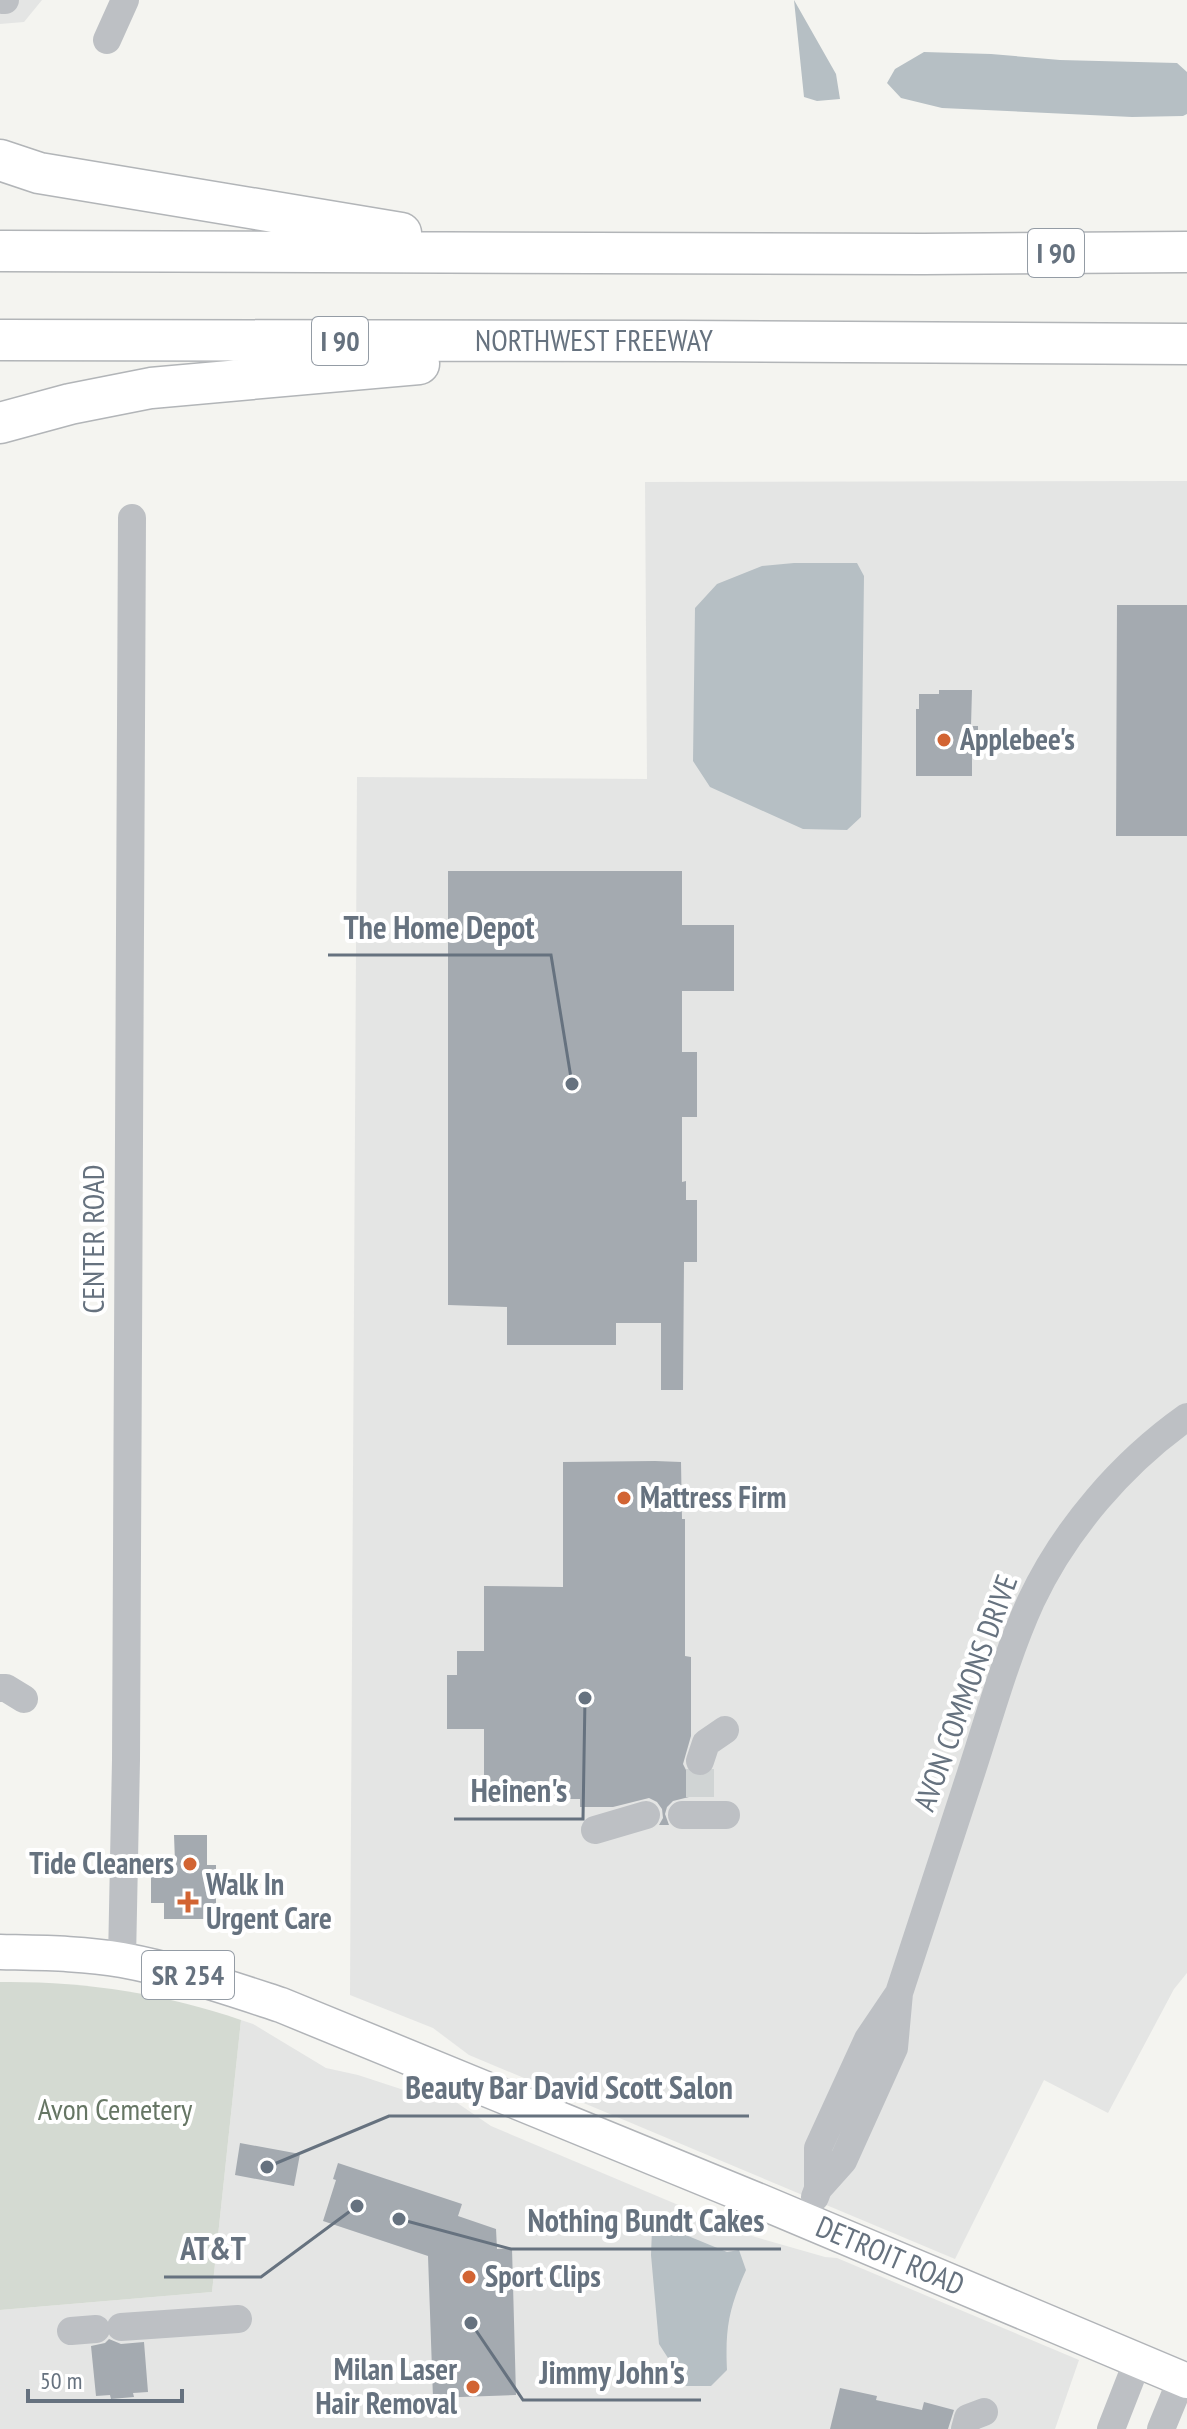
<svg xmlns="http://www.w3.org/2000/svg" width="1187" height="2429" font-family="'PT Sans Narrow',sans-serif">
  <rect width="100%" height="100%" fill="#f4f4f0"/>
  <path fill="#e4e5e4" d="M0,0H42L24,22L0,24Z
    M1187,481V1973L1174,1989L1108,2113L1044,2080L955,2259L469,2055L433,2028L350,1995L357,777L647,779L645,482Z
    M241,2020L253,2024L326,2068L358,2075L413,2093L450,2098L491,2126L752,2236L825,2257L837,2258L1079,2360L1055,2429H0V2310L212,2292Z"/>
  <path fill="#d4dad2" d="M0,1982C82,1981 163,1993 241,2020L212,2292L0,2310Z"/>
  <path fill="#b6bfc4" d="M794,0L836,74L840,99L817,101L804,97Z
    M924,52L991,54L1060,60L1177,63L1187,72V114L1183,116L1132,117L942,108L901,98L887,83L895,69Z
    M794,563H857L864,576L861,817L847,830L803,829L710,787L693,761L695,608L717,584L762,566Z
    M659,2224L727,2252L739,2250L746,2270C729,2308 725,2328 727,2370L711,2386H685L681,2370L668,2358L659,2344L651,2255L652,2229Z"/>
  <path fill="#a4aab0" d="M1117,605H1187V836H1116Z
    M939,690H972L971,726H978V741H972V776H916V709H919V694H939Z
    M448,871H682V925H734V991H682V1052H697V1117H682V1182L686,1181V1200H697V1262H684L683,1390H661V1323H616V1345H507V1307L448,1305Z
    M655,1461L681,1462L682,1519H685V1656L691,1657V1736L683,1764L687,1772L694,1777L703,1778L710,1774V1796H693L673,1801L667,1807L665,1814L669,1825H659L663,1818L662,1809L657,1802L649,1798L613,1807H580V1799H484V1729H447V1675H457V1651H484V1586L563,1587V1462Z
    M174,1835H207V1865H216V1919H164V1903H151V1868H164L165,1862H175Z
    M240,2143L300,2154L294,2186L235,2175Z
    M338,2163L462,2204L458,2216L496,2229L497,2249L512,2248L516,2395L433,2398L428,2256L323,2221L336,2180L333,2179Z
    M109,2339L121,2344L144,2342L148,2392L133,2393L134,2397L111,2399L110,2395L96,2396L91,2346L105,2343Z
    M840,2388L877,2396L876,2400L922,2410L924,2402L954,2410L948,2429H830Z"/>
  <g fill="none" stroke-linecap="round" stroke-linejoin="round">
    <path stroke="#d0d4d4" stroke-width="28" stroke-dasharray="28 14" stroke-linecap="butt" d="M700,1797V1761"/>
    <defs>
      <path id="major" d="M0,1952C41,1953 82,1953 122,1960C177,1970 229,1988 281,2005L764,2203L1187,2381"/>
      <path id="highway" d="M0,160L39,173L401,233
        M0,251L924,254L1187,252
        M0,340L680,341L1187,344
        M0,423L70,404L151,388L419,364"/>
    </defs>
    <use href="#major" stroke="#b1b4b8" stroke-width="37"/>
    <use href="#highway" stroke="#b2b5b8" stroke-width="43"/>
    <path stroke="#bdc0c4" stroke-width="28" d="M3,0H5
      M107,40L125,0
      M0,1688H6L24,1699
      M700,1761L706,1743L725,1730
      M682,1815H726
      M595,1830L646,1815
      M122,1960L126,1760L132,518
      M818,2189L843,2161L894,2048L899,1993C923,1919 947,1846 971,1773C990,1715 1006,1656 1031,1601C1065,1529 1122,1463 1187,1417
      M815,2197L818,2189V2148L868,2039L897,1996
      M121,2327L238,2319
      M71,2331L96,2329
      M965,2429L968,2418L984,2412
      M1111,2429L1138,2360
      M1161,2429L1182,2378"/>
    <use href="#major" stroke="#fff" stroke-width="34"/>
    <use href="#highway" stroke="#fff" stroke-width="40"/>
  </g>
  <g fill="#d26433" stroke="#fff" stroke-width="3">
    <circle cx="944" cy="740" r="8"/>
    <circle cx="624" cy="1498" r="8"/>
    <circle cx="190" cy="1864" r="8"/>
    <path d="M184 1890h8v8h8v8h-8v8h-8v-8h-8v-8h8z"/>
    <circle cx="469" cy="2277" r="8"/>
    <circle cx="473" cy="2387" r="8"/>
  </g>
  <g text-anchor="middle" stroke-width="8" stroke-linejoin="round" paint-order="stroke">
    <g fill="#fff" stroke="#949ca5" stroke-width="2">
      <rect x="1028" y="229" width="56" height="48" rx="6"/>
      <rect x="312" y="317" width="56" height="48" rx="6"/>
      <rect x="142" y="1951" width="92" height="48" rx="6"/>
    </g>
    <g font-size="28" font-weight="bold" fill="#66727f">
      <text x="1056" y="263">I 90</text>
      <text x="340" y="351">I 90</text>
      <text x="188" y="1985">SR 254</text>
    </g>
    <g font-size="30" fill="#66727f" stroke="#fff">
      <text x="594" y="351">NORTHWEST FREEWAY</text>
      <text transform="translate(94 1239) rotate(-90)" y="10">CENTER ROAD</text>
      <text transform="translate(966 1693) rotate(-70)" y="10">AVON COMMONS DRIVE</text>
      <text transform="translate(890 2256) rotate(23)" y="10">DETROIT ROAD</text>
    </g>
    <g font-size="30" font-weight="bold" fill="#66727f" stroke="#fff" text-anchor="start">
      <text x="960" y="750">Applebee's</text>
      <text x="640" y="1508">Mattress Firm</text>
      <text x="174" y="1874" text-anchor="end">Tide Cleaners</text>
      <text x="206" y="1895">Walk In<tspan x="206" dy="34">Urgent Care</tspan></text>
      <text x="485" y="2287">Sport Clips</text>
      <text x="457" y="2380" text-anchor="end">Milan Laser<tspan x="457" dy="34">Hair Removal</tspan></text>
    </g>
    <g font-size="30" fill="#667664" stroke="#fff">
      <text x="115" y="2120">Avon Cemetery</text>
    </g>
  </g>
  <path fill="none" stroke="#66727f" stroke-width="3" d="M572 1084L551 955H328M585 1698L583 1819H454M267 2167L389 2116H749M399 2219L511 2249H781M357 2206L261 2277H164M471 2323L523 2400H701"/>
  <g fill="#66727f" stroke="#fff" stroke-width="3">
    <circle cx="572" cy="1084" r="8"/>
    <circle cx="585" cy="1698" r="8"/>
    <circle cx="267" cy="2167" r="8"/>
    <circle cx="399" cy="2219" r="8"/>
    <circle cx="357" cy="2206" r="8"/>
    <circle cx="471" cy="2323" r="8"/>
  </g>
  <g font-size="32" text-anchor="middle" font-weight="bold" fill="#66727f" stroke="#fff" stroke-width="8" stroke-linejoin="round" paint-order="stroke">
    <text x="439" y="939">The Home Depot</text>
    <text x="519" y="1802">Heinen's</text>
    <text x="569" y="2099">Beauty Bar David Scott Salon</text>
    <text x="646" y="2232">Nothing Bundt Cakes</text>
    <text x="213" y="2260">AT&amp;T</text>
    <text x="612" y="2384">Jimmy John's</text>
  </g>
  <path d="M28 2389v12h154v-12" fill="none" stroke="#66727f" stroke-width="4"/>
  <text x="40" y="2389" font-size="24" fill="#66727f" stroke="#ffffff" stroke-width="6" paint-order="stroke">50 m</text>
</svg>
